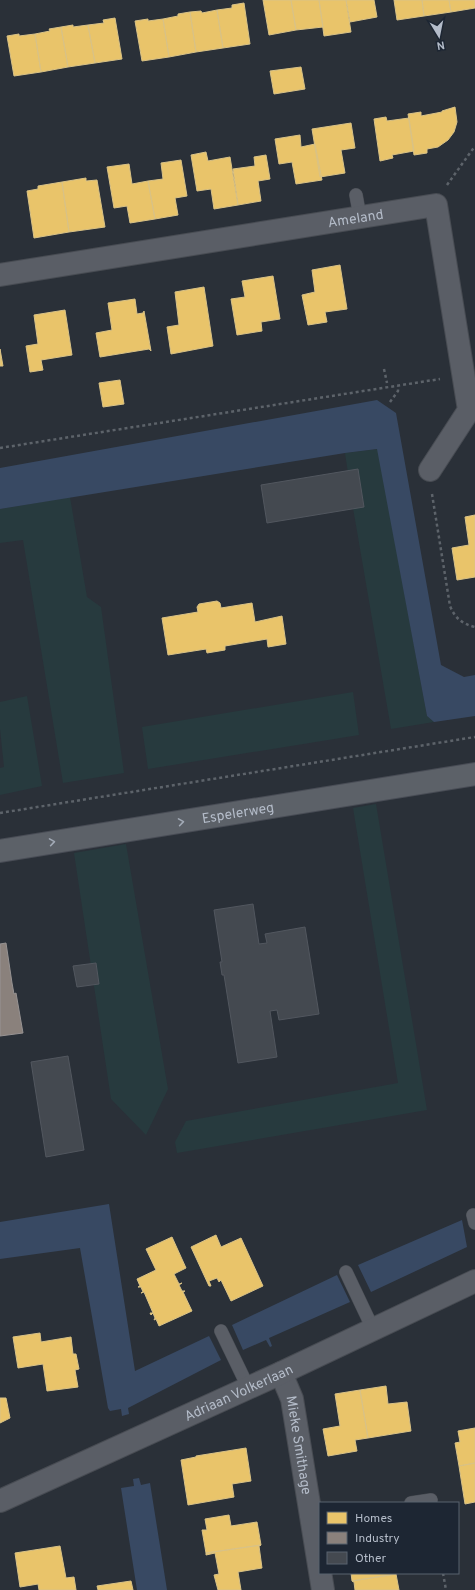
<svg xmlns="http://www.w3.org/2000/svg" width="475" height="1590" font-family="Overpass,sans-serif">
  <rect width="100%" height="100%" fill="#2a3038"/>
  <path fill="#273a3e" d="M378,449L427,716L434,722L391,729L353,508L364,506L358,469L348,473L345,453Z
    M70,497L87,597L101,607L124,773L63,783L23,540L0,543V509Z
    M353,692L359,735L148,769L142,727Z
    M27,696L42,786L0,795V768L4,767L0,729V702Z
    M376,804L427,1110L177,1153L175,1142L186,1121L398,1083L353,808Z
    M126,844L168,1089L146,1135L111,1099L74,853Z"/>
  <path fill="#384963" d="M377,400L396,413L441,665L464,677L475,675V716L434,722L427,716L377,449L345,453L0,509V468Z
    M109,1204L135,1371L209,1336L221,1360L128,1408L129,1414L122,1416L121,1409L110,1411L108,1408L80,1248L0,1259V1222Z
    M462,1220L467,1247L371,1292L358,1265Z
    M337,1275L350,1302L269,1338L272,1346L270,1347L266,1340L243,1350L232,1325Z
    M139,1478L141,1485L150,1483L167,1590H137L121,1488L134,1486L133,1479Z"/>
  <path fill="#e9c46a" stroke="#d9c286" d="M263,0H291L296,30L269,35Z
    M291,0H319L323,27L296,30Z
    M319,0H346L351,32L324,36Z
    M346,0H374L377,17L350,22Z
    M394,0H422L424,16L397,20Z
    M422,0H449L451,12L424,16Z
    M449,0H475V8L451,12Z
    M244,3L250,44L223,48L217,10L232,8V5Z
    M217,10L223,48L196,52L190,12L201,11L202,13Z
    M190,12L196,52L169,57L163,19L178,16V14Z
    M115,18L122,59L95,63L88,25L104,23L103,20Z
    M148,19V21L163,19L169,57L142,61L135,21Z
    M73,25V27L88,25L95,63L68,67L61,27Z
    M61,27L68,67L41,72L35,34L50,31L49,29Z
    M19,34V36L35,34L41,72L14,76L7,36Z
    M301,67L305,89L274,94L270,71Z
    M455,107L457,122L454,132L448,140L438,147L427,149V153L414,155L408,114L421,112V116L442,112V111Z
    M386,117L387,121L409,118L414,151L392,155L393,158L380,161L374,119Z
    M351,123L355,148L341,150L345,173L320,177L312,129Z
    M300,135L301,147L315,144L322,180L296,184L292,162L279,164L275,139Z
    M206,152L208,161L230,157L238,205L214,209L211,189L197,191L191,155Z
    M266,155L270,179L258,181L261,201L238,205L233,169L255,166L254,157Z
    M181,160L187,196L175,198L178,215L155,219L148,181L163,179L161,163Z
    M129,164L132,184L148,181L155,219L130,223L127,206L114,208L107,167Z
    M86,178V181L97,180L105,227L69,232L62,182Z
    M62,182L69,232L34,238L27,191L38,189V186Z
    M340,265L347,309L325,312L327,322L308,325L302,295L315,292L312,270Z
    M273,276L280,319L261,322L262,331L237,335L231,299L245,297L242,281Z
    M204,287L213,346L171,354L167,327L179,325L175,292Z
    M135,299L137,314L143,313L144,311L151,351L149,349L100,357L96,333L112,330L108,303Z
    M65,310L72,355L41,360L43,370L30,372L26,346L38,344L34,315Z
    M0,349L3,366H0Z
    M120,380L124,404L103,407L99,383Z
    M475,515V577L457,580L452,548L469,545L465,517Z
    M217,601L220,603L221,608L252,603L255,622L282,616L286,644L268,647L267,639L225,646V650L207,653L206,649L168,655L162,618L198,612L197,607L199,604Z
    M216,1235L221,1247L241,1238L263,1286L231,1301L221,1280L219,1282L217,1278L209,1281L211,1286H209L191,1247Z
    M172,1237L186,1268L174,1274L179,1284L182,1283L179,1285L182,1291H185L183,1292L192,1311L159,1326L156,1319L154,1320L155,1318L153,1313L151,1315L150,1313H153L144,1292L141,1293L143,1292L141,1287H138L140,1286L137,1279L156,1270L146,1249Z
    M40,1333L41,1342L71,1337L73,1354H76L79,1369L75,1370L78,1387L47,1391L43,1364L18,1368L13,1337Z
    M386,1386L388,1404L407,1402L411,1431L368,1438L360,1390Z
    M360,1390L368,1438L355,1440L357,1451L328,1456L323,1429L340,1426L335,1394Z
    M0,1398H6L10,1418L0,1423Z
    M475,1428V1463L459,1466L455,1443L460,1442L458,1431Z
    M246,1448L251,1481L232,1484L234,1497L188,1505L181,1460L196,1457V1456Z
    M475,1463V1502L465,1504L459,1466Z
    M229,1515L231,1526L257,1522L261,1545L206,1553L202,1530H207L205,1519Z
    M261,1545L259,1546L262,1568L238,1572L241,1590H218L214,1575L219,1574L215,1553L206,1555V1553Z
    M60,1546L66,1578L74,1577L76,1590H39L38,1584L20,1587L15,1553Z
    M351,1573H396V1574L352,1581Z
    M396,1574L399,1590H355L354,1582L352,1581Z
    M131,1581L133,1590H98L97,1586Z"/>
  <path fill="#8a817c" stroke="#979393" d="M6,943L12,983L14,994L16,993L23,1033L0,1036V944Z"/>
  <path fill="#444950" stroke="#52575f" d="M358,469L364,507L267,523L261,485Z
    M253,904L259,944L267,943L265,934L305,927L319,1014L279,1020L277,1010L270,1011L277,1057L238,1063L224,975H222L220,962H222L214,910Z
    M96,963L99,984L77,987L73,966Z
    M68,1056L84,1150L46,1157L31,1062Z"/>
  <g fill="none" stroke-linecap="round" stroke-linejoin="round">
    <defs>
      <path id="lane" d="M356,195L360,217
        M473,1215L475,1223
        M346,1272L373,1329
        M221,1331L248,1387
        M411,1503L431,1500"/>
      <g id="street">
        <path id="s1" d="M0,275L436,205L469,410L430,470"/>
        <path id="s2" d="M281,1373L292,1399L323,1590"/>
        <path id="s3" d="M0,1501L281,1373L475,1281"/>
      </g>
      <g id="primary">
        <path id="s4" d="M0,851L475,774"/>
      </g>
    </defs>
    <use href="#lane" stroke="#484c53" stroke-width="14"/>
    <use href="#street" stroke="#484c53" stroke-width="24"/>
    <use href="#primary" stroke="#484c55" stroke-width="24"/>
    <path stroke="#5d636a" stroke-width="2.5" stroke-dasharray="3 3" stroke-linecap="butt" d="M447,185L475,146
      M384,369L387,383
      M390,402L398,391V386
      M0,448L440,379
      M432,494L450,606C455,618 462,624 475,627
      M0,813L475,737
      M443,1573L446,1590"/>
    <use href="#lane" stroke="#5a5e66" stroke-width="13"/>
    <use href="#street" stroke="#5a5e66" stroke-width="22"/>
    <use href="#primary" stroke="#5c6168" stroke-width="22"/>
  </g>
  <defs><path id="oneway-chevron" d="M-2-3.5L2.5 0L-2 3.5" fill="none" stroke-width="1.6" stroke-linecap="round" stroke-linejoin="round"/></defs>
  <g stroke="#a2aab6">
    <use href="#oneway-chevron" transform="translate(181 822) rotate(-9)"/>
    <use href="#oneway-chevron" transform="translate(52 842) rotate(-9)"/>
  </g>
  <g text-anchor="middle" stroke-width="4" stroke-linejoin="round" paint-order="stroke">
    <g font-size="14" fill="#b4bcc9" stroke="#1d2633">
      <text dy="5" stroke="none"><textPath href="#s1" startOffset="360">Ameland</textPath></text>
      <text dy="5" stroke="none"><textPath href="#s4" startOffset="241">Espelerweg</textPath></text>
      <text dy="5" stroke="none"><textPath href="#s3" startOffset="262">Adriaan Volkerlaan</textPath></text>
      <text dy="5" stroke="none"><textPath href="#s2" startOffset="75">Mieke Smithage</textPath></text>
    </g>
  </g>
  <rect x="319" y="1502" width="140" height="72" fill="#1d2633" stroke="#59626f"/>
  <rect x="327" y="1512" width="20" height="12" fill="#e9c46a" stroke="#59626f"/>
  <text x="355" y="1522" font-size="12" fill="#b4bcc9">Homes</text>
  <rect x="327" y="1532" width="20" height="12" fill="#8a817c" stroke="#59626f"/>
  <text x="355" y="1542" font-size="12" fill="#b4bcc9">Industry</text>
  <rect x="327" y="1552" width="20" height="12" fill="#444950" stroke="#59626f"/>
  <text x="355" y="1562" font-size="12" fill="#b4bcc9">Other</text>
  <g transform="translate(439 36) rotate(170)" stroke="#1d2633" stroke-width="3" paint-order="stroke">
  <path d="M0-3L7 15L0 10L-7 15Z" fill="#b4bcc9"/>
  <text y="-6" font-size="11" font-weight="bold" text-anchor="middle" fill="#b4bcc9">N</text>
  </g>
</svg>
